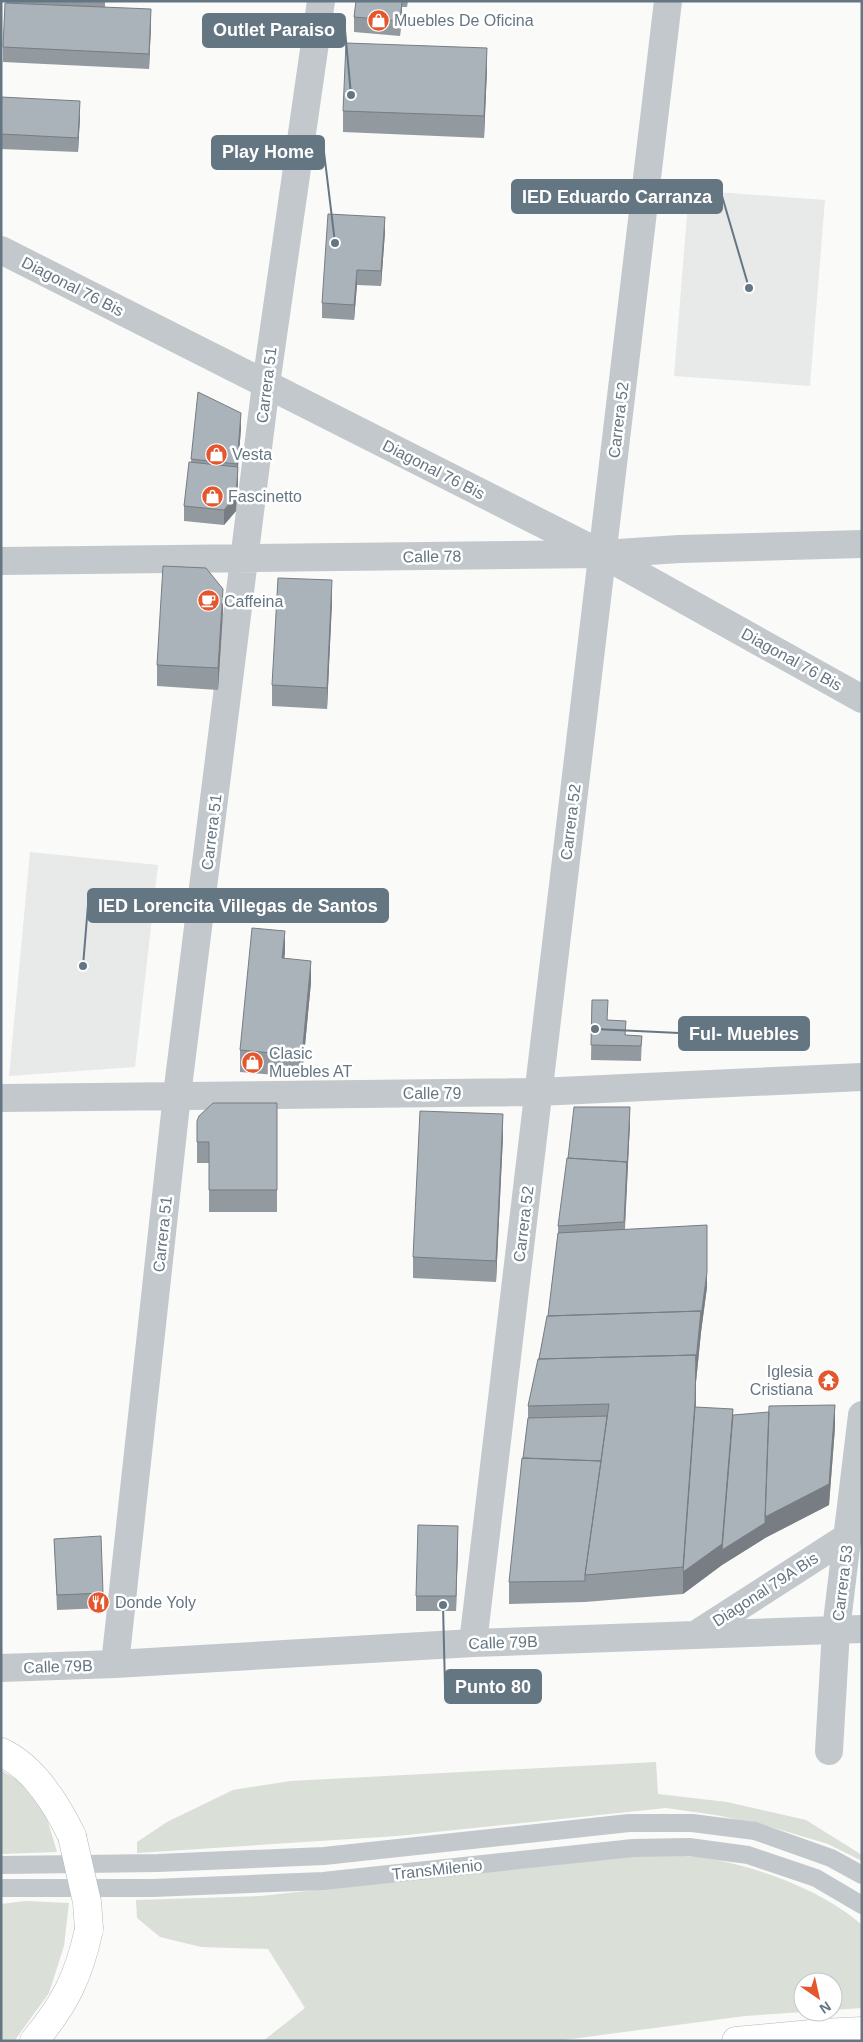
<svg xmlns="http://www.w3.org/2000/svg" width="863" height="2042" font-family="Helvetica,sans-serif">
  <rect width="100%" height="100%" fill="#fafaf8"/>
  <path fill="#e8e9e9" d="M689,190L825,200L810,386L674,376Z
    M30,852L158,865L135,1067L9,1076Z"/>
  <path fill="#dadfd7" d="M656,1762L658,1794L727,1802L806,1820L862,1855V1861L828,1844L771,1827L716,1815L666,1808L397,1836L137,1853V1842L167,1822L233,1790L290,1781Z
    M1,1770L19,1781L46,1815L57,1852L1,1854Z
    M645,1854C669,1856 694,1855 717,1860C766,1870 825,1892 862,1925V2008L833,2010V1982H803L804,2012L745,2016L556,2041H263L305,2008L268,1949L201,1947L160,1937L137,1918L136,1900L261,1896Z
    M26,1901L69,1903L64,1946L49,1993L15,2040L1,2041V1904Z"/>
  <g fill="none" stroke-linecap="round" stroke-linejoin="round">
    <defs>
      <path id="trunk" d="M1,1752C34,1767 57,1805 72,1836
        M34,2041C65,2004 79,1976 89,1929
        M736,2041L822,2033L862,2031"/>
    </defs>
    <use href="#trunk" stroke="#b4b9bd" stroke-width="29"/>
    <path stroke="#c3c8cc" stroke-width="18" d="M1,1865L158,1863L324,1856L629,1823H692L755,1831L831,1858L862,1875
      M1,1888H153L323,1881L633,1848L689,1847L748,1855L816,1878L862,1905"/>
    <path stroke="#c3c8cc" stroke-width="28" d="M1,561L602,554
      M1,1098L538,1092L862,1077
      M695,1635L858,1530
      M473,1643L668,1
      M115,1664L177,1095L266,384L321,1
      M1,1668L115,1664L473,1643L862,1629
      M829,1751L836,1630L862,1415"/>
    <path stroke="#c3c8cc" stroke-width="28" d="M1,250L602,554L862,699
      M602,554L680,549L862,544"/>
    <use href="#trunk" stroke="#fff" stroke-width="28"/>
    <defs>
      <path id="trunk-bridge" d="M72,1836L87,1902L89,1929"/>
    </defs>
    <use href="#trunk-bridge" stroke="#b4b9bd" stroke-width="29" stroke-linecap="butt"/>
    <use href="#trunk-bridge" stroke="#fff" stroke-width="28"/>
  </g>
  <path fill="#929a9f" d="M6,1H105V7L151,24L149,69L3,62V47Z
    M356,1H408L407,7H402L400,36L354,32V17Z
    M487,69L484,138L343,132V111Z
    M1,97L80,116L78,152L1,149Z
    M385,232L381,286L357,285L354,320L322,318V303Z
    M198,392L241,428L238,467V482L236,511L224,525L184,521V506L191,462Z
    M332,602L327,709L272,706V685Z
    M223,611L218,690L157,686V665Z
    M285,952L284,958L311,982L302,1077L240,1072V1050Z
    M592,1000L608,1020L626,1035L642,1036L641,1061L591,1060Z
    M277,1103V1212H209V1163H197V1121Z
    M630,1122L625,1229L707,1287L701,1332L696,1382V1407L733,1415L835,1427L829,1505L765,1538L722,1565L683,1594L585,1602L509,1604V1582L528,1418V1406L548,1316L558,1233V1226Z
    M503,1136L496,1282L413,1278V1257Z
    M54,1539L103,1593V1608L57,1610Z
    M458,1541L456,1611H416V1596Z"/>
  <path fill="#777d82" d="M402,1V9L400,36V21Z
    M151,9V24L149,69V54Z
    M487,48V69L484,138V116Z
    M80,101V116L78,152V138Z
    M385,217V232L381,286V271Z
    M357,270V285L354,320V305Z
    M241,413V428L237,479V464Z
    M238,467V482L236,511L224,525V510Z
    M332,580V602L327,709V688Z
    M223,589V611L218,690V668Z
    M285,931V952L282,980V958Z
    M311,961V982L302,1077V1056Z
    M630,1107V1122L627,1183L624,1243L627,1162Z
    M503,1114V1136L496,1282V1261Z
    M707,1272V1287L701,1332V1317Z
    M701,1311V1332L696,1382L695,1429L733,1409V1430L769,1412L835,1405V1427L829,1505L765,1538L722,1565L683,1594V1567L696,1355Z
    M458,1526V1541L456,1611V1596Z"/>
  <path fill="#aab3b9" stroke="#777d82" d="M356,1H402L400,21L354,17Z
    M5,3L151,9L149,54L3,47Z
    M346,43L487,48L484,116L343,111Z
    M1,97L80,101L78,138L1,134Z
    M328,214L385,217L381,271L357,270L354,305L322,303Z
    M198,392L241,413L237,464L191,459Z
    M189,462L238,467L236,496L224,510L184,506Z
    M163,566L206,568L223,589L218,668L157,665Z
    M278,578L332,580L327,688L272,685Z
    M252,928L285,931L282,958L311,961L302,1056L240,1050Z
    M592,1000H608L607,1020L626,1021L625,1035L642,1036L641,1046L591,1045Z
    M213,1103H277V1190H209V1142H197V1121L199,1116Z
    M574,1107H630L627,1168V1162L568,1158Z
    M420,1111L503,1114L496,1261L413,1257Z
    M567,1158L627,1162L624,1222L558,1226Z
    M707,1225V1272L701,1317V1311L548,1316L558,1233Z
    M701,1311L696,1361V1355L539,1359L547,1316Z
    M696,1355L695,1402L683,1567L585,1575L609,1404L528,1406L538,1359Z
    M835,1405L829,1484L765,1517L769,1406Z
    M695,1407L733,1409L722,1544L683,1572Z
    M769,1412L765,1523L722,1550L733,1415Z
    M607,1416L601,1461L523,1458L528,1418Z
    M522,1458L601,1461L585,1575V1581L509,1582Z
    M418,1525L458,1526L456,1596H416Z
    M101,1536L103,1593L57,1595L54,1539Z"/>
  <defs>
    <symbol id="shop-disc" viewBox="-11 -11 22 22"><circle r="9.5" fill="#e4572e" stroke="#fff"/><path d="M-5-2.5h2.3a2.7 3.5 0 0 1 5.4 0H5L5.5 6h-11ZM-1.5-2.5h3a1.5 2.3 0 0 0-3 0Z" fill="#fff"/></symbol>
    <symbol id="cafe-disc" viewBox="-11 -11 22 22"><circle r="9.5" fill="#e4572e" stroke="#fff"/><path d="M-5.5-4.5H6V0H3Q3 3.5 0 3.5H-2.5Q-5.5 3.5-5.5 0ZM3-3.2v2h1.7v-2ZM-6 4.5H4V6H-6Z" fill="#fff"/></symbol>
    <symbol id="temple-disc" viewBox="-11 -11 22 22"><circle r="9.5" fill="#e4572e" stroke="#fff"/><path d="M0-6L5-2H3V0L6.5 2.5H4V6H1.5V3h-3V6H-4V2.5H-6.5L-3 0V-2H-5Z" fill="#fff"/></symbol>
    <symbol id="restaurant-disc" viewBox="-11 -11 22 22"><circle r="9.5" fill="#e4572e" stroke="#fff"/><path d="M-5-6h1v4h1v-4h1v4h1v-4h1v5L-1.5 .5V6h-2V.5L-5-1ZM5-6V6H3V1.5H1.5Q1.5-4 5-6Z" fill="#fff"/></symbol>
  </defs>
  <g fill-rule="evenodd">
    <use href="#shop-disc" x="366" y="8" width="25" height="25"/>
    <use href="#shop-disc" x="204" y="442" width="25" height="25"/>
    <use href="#shop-disc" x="200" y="484" width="25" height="25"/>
    <use href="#cafe-disc" x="196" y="588" width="25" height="25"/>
    <use href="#shop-disc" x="240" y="1050" width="25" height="25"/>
    <use href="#temple-disc" x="816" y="1368" width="25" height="25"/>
    <use href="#restaurant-disc" x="86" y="1590" width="25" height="25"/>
  </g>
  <g text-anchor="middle" stroke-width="5" stroke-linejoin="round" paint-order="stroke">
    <g font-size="16" fill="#657683" stroke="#fff" text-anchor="start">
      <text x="394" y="26">Muebles De Oficina</text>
      <text x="232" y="460">Vesta</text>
      <text x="228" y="502">Fascinetto</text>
      <text x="224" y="607">Caffeina</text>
      <text x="269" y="1059">Clasic<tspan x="269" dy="18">Muebles AT</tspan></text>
      <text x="813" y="1377" text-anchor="end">Iglesia<tspan x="813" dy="18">Cristiana</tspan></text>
      <text x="115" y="1608">Donde Yoly</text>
    </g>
    <g font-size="16" fill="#657683" stroke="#fff">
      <text transform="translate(73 286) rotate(27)" y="6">Diagonal 76 Bis</text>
      <text transform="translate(266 385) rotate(-83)" y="6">Carrera 51</text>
      <text transform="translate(618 420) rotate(-83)" y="6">Carrera 52</text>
      <text transform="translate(434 469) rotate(27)" y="6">Diagonal 76 Bis</text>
      <text transform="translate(432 556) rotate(-1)" y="6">Calle 78</text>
      <text transform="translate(792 659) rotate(29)" y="6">Diagonal 76 Bis</text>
      <text transform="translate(570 822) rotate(-83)" y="6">Carrera 52</text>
      <text transform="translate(211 832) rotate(-83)" y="6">Carrera 51</text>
      <text x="432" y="1099">Calle 79</text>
      <text transform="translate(523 1224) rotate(-83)" y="6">Carrera 52</text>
      <text transform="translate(162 1234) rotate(-84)" y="6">Carrera 51</text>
      <text transform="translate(842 1583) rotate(-83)" y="6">Carrera 53</text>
      <text transform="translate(765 1589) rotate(-33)" y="6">Diagonal 79A Bis</text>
      <text transform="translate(503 1642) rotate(-2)" y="6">Calle 79B</text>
      <text transform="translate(58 1666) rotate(-2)" y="6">Calle 79B</text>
      <text transform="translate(437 1869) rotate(-6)" y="6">TransMilenio</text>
    </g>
  </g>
  <path fill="none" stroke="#657683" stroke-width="2" d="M351 95L345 30M335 243L324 152M749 288L722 196M83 966L88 905M595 1029L679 1033M443 1605L445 1687"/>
  <g fill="#657683" stroke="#fff" stroke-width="2">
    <circle cx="351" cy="95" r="5"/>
    <circle cx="335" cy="243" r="5"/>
    <circle cx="749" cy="288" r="5"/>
    <circle cx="83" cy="966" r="5"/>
    <circle cx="595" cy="1029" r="5"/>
    <circle cx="443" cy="1605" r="5"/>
  </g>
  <g fill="#657683" stroke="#657683" stroke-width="2">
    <rect x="203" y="14" width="142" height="33" rx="5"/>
    <rect x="212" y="136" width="112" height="33" rx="5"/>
    <rect x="512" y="180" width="210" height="33" rx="5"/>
    <rect x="88" y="889" width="300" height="33" rx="5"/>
    <rect x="679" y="1017" width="130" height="33" rx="5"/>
    <rect x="445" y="1670" width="96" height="33" rx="5"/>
  </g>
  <g font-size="18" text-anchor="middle" font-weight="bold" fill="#fff">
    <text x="274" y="36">Outlet Paraiso</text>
    <text x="268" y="158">Play Home</text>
    <text x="617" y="203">IED Eduardo Carranza</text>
    <text x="238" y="912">IED Lorencita Villegas de Santos</text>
    <text x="744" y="1040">Ful- Muebles</text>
    <text x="493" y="1693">Punto 80</text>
  </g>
  <rect width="863" height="2042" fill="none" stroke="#657683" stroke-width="5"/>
  <g transform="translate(818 1997) rotate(146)"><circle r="24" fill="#ffffff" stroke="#c1c8cd"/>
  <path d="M0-4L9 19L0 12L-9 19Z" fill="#e4572e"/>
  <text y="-8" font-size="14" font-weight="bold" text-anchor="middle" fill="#657683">N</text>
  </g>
</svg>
